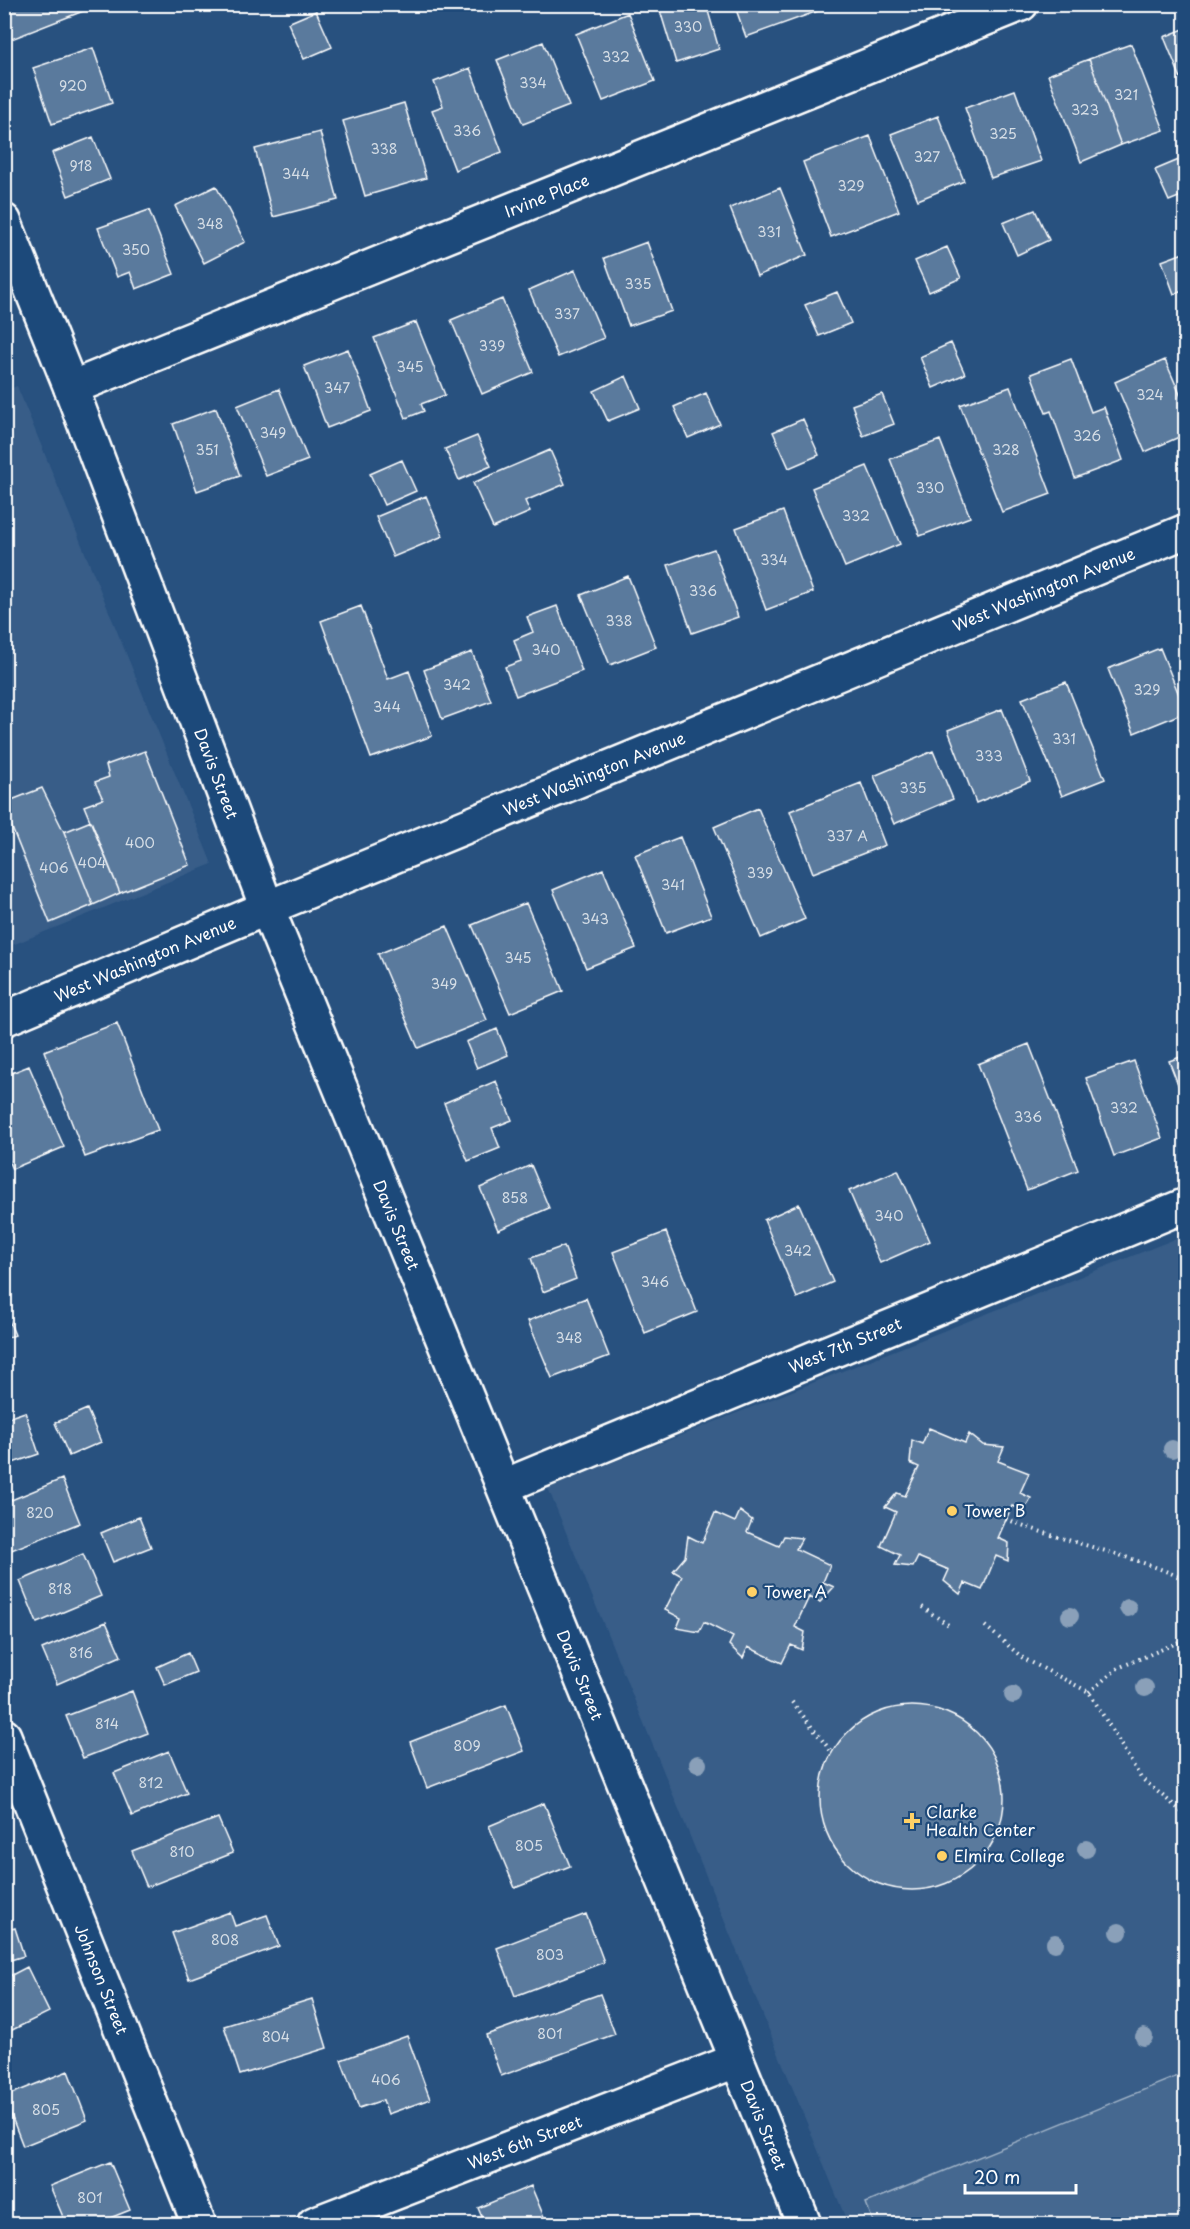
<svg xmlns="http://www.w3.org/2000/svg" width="1190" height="2229" font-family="'Playpen Sans',sans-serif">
  <rect width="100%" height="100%" fill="#28517f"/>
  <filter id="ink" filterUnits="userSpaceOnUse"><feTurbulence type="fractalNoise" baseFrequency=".0167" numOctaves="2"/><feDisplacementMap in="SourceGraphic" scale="12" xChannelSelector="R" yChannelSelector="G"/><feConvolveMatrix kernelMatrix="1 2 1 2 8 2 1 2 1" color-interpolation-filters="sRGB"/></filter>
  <g filter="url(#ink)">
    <path fill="#375d88" d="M17,386L212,864L5,948L4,391Z
      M1185,1235V2224H848L548,1488Z"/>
    <path fill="#446890" stroke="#a2b4c8" stroke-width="1.5" d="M1185,2073V2224H874L866,2203Z"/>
    <path fill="#5a7a9d" stroke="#fff" stroke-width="1.5" d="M4,4H95L96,6L4,42Z
      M658,4H706L719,49L676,63Z
      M734,4H816L818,11L746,37Z
      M316,11L332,47L304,59L288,23Z
      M628,13L655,81L603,101L576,34Z
      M1186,28V91L1164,37Z
      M543,42L569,106L523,124L497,60Z
      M1131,44L1164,130L1121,145L1089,59Z
      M93,48L112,103L52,124L33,68Z
      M1089,59L1121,145L1081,162L1048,75Z
      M470,68L502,152L455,170L432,110L443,106L434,82Z
      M1015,90L1041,161L991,178L965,108Z
      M404,103L426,178L365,196L343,121Z
      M938,116L964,181L918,200L891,134Z
      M320,132L338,200L273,217L255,149Z
      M870,136L899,211L831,237L803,162Z
      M93,137L110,179L68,196L52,153Z
      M1186,157V194L1169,201L1155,170Z
      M216,186L245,242L204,263L175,206Z
      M780,188L807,255L757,276L730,208Z
      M149,210L174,274L136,289L130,272L117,277L98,228Z
      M1035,210L1049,240L1017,255L1003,223Z
      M647,242L672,311L629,326L604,258Z
      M947,247L961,278L929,292L915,261Z
      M1186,252V290L1174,294L1162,261Z
      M575,270L604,338L558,357L529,290Z
      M837,292L851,323L819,336L805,305Z
      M502,299L533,372L482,394L451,320Z
      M416,322L445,395L421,404L424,411L406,418L374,338Z
      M951,343L965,374L933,388L920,357Z
      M348,349L371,411L327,428L304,366Z
      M1071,359L1091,412L1104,407L1123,460L1075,478L1051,411L1046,413L1031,374Z
      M1165,360L1186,408V434L1145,452L1115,382Z
      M626,376L640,408L608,421L594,391Z
      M1010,387L1051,494L1002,512L960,405Z
      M279,389L308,460L266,476L237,406Z
      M706,393L720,424L688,438L674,407Z
      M882,394L894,424L863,436L852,405Z
      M216,408L240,476L197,491L173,424Z
      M803,419L819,455L789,468L773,432Z
      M477,436L491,466L459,480L445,449Z
      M940,440L970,517L920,536L890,459Z
      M550,450L565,484L525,501L530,512L493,528L473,483Z
      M402,460L416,491L384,505L370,474Z
      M867,466L900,544L845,567L812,488Z
      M426,496L443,536L393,557L376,517Z
      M783,511L813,592L766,610L736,528Z
      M714,549L738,617L692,633L668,565Z
      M628,576L656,647L610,665L581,595Z
      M361,606L388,679L409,671L432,736L371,758L321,621Z
      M557,606L582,671L516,696L505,667L521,661L514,640L533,632L527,617Z
      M1160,648L1186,712L1134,733L1108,669Z
      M472,652L491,701L442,719L424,670Z
      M1066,682L1105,779L1062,796L1022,699Z
      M1002,709L1030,781L976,803L948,730Z
      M145,751L190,865L120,893L84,806L103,799L95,782L109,777L106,765Z
      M933,751L953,799L894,824L874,776Z
      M861,783L885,845L813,873L790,811Z
      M42,788L64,832L93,905L50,923L4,808V803Z
      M758,808L805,919L761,938L714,827Z
      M91,821L120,893L93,905L64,832Z
      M680,837L711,916L666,933L635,855Z
      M603,869L636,948L586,968L553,890Z
      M526,903L563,991L510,1013L472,925Z
      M447,926L487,1020L418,1048L378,954Z
      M117,1023L158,1130L85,1157L44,1051Z
      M497,1029L508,1055L477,1068L466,1042Z
      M1029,1044L1078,1170L1027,1190L978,1064Z
      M1186,1055V1105L1169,1061Z
      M1134,1061L1162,1138L1114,1156L1086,1078Z
      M29,1066L64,1147L12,1169L4,1151V1076Z
      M496,1081L512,1120L492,1128L500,1148L468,1161L444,1103Z
      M531,1165L549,1208L498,1230L480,1188Z
      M898,1170L930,1241L880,1263L849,1191Z
      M799,1204L833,1282L797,1298L764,1220Z
      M666,1232L697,1312L645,1333L613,1252Z
      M564,1246L576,1279L543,1292L531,1258Z
      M586,1298L609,1356L552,1378L528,1321Z
      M4,1309L15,1335L4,1339Z
      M87,1409L101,1442L69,1456L55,1423Z
      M25,1412L39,1454L4,1466V1419Z
      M929,1428L965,1443L969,1434L983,1445L1004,1447L998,1461L1029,1473L1020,1493L1031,1498L1024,1510L1012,1506L998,1538L1009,1543L1008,1561L996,1556L982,1590L965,1583L960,1594L944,1581L949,1570L918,1557L913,1567L895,1565L900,1555L881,1546L896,1512L885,1507L897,1493L905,1496L919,1467L910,1463L912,1440L922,1444Z
      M62,1479L80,1523L4,1553V1503Z
      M740,1511L752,1520L747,1532L779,1546L784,1536L802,1538L796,1549L830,1565L823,1582L834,1587L820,1602L809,1597L795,1627L805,1632L802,1650L791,1645L782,1663L748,1647L743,1658L729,1645L733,1637L704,1622L699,1632L677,1628L681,1618L665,1610L682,1576L673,1571L685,1557L688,1536L702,1543L715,1513L735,1522Z
      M139,1517L151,1547L113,1562L101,1533Z
      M83,1554L101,1596L37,1623L20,1581Z
      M106,1622L121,1656L57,1684L42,1649Z
      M188,1653L196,1672L165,1685L157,1667Z
      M132,1691L148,1733L83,1758L66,1716Z
      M506,1705L524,1751L427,1788L410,1742Z
      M820 1798a92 92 0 1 1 184 0a92 92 0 1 1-184 0Z
      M169,1751L187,1793L132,1816L114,1773Z
      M544,1803L570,1866L515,1888L489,1826Z
      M218,1818L233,1853L147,1887L132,1851Z
      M230,1912L235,1926L267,1915L279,1946L189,1979L172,1933Z
      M586,1914L604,1962L515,1996L497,1948Z
      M15,1928L24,1956L4,1962V1931Z
      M27,1967L49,2012L4,2034V1979Z
      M600,1994L615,2034L501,2076L486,2035Z
      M312,1999L327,2048L240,2075L224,2026Z
      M407,2036L430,2099L388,2114L383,2100L359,2108L341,2060Z
      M68,2071L87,2120L23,2146L4,2097Z
      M110,2162L130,2210L95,2224H66L50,2186Z
      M531,2186L547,2224H485L478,2208Z"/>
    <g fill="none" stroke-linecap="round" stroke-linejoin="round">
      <defs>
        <g id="street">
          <path id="s1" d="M71,388L1021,4"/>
          <path id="s2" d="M504,1486L1186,1205"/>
          <path id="s3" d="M4,1736L199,2224"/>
          <path id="s4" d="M314,2224L735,2061"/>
        </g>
        <g id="secondary">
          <path id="s5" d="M4,221L71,388L267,908L804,2224"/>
          <path id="s6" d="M4,1019L267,908L1186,531"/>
        </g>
      </defs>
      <use href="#street" stroke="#fff" stroke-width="38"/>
      <use href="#secondary" stroke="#fff" stroke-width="38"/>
      <path stroke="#fff" stroke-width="4" stroke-dasharray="1.5 4.5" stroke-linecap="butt" d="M1006,1519C1065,1543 1129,1553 1186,1580
        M922,1607L950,1626
        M985,1626L1023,1658L1089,1692L1141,1778L1186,1815
        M1089,1692L1118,1668L1186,1639
        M792,1702L830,1750"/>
      <use href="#street" stroke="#1f4a7a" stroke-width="33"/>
      <use href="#secondary" stroke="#1f4a7a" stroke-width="33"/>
    </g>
    <g fill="#8aa0b9">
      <circle cx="1172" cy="1449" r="9"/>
      <circle cx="1128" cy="1608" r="9"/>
      <circle cx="1070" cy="1616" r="9"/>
      <circle cx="1145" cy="1688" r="9"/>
      <circle cx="1013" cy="1695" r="9"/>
      <circle cx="698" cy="1764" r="9"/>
      <circle cx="1086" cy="1849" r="9"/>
      <circle cx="1119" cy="1932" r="9"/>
      <circle cx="1055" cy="1943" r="9"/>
      <circle cx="1144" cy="2037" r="9"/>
    </g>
  </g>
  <g fill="#ffd166" stroke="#1f4a7a" stroke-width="2">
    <circle cx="952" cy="1511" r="6"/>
    <circle cx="752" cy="1592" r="6"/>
    <path d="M909 1812h6v6h6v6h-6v6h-6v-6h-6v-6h6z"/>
    <circle cx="942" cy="1856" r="6"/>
  </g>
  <g text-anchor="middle" stroke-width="4.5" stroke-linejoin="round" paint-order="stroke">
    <g font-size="14" fill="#d6dee6">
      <text x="688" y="32">330</text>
      <text x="616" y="62">332</text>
      <text x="533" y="88">334</text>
      <text x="73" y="91">920</text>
      <text x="1126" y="100">321</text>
      <text x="1085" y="115">323</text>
      <text x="467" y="136">336</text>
      <text x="1003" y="139">325</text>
      <text x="384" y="154">338</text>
      <text x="927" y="162">327</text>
      <text x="81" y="171">918</text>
      <text x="296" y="179">344</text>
      <text x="851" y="191">329</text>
      <text x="210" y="229">348</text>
      <text x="769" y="237">331</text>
      <text x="136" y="255">350</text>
      <text x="638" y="289">335</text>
      <text x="567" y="319">337</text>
      <text x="492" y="351">339</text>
      <text x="410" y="372">345</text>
      <text x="337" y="393">347</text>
      <text x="1150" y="400">324</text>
      <text x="273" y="438">349</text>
      <text x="1087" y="441">326</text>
      <text x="207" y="455">351</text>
      <text x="1006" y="455">328</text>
      <text x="930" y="493">330</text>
      <text x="856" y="521">332</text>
      <text x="774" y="565">334</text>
      <text x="703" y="596">336</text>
      <text x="619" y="626">338</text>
      <text x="546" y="655">340</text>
      <text x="457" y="690">342</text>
      <text x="1147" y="695">329</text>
      <text x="387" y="712">344</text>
      <text x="1064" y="744">331</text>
      <text x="989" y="761">333</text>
      <text x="913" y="793">335</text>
      <text x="847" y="841">337 A</text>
      <text x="140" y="848">400</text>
      <text x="92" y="868">404</text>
      <text x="54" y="873">406</text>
      <text x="760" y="878">339</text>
      <text x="673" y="890">341</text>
      <text x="595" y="924">343</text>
      <text x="518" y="963">345</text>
      <text x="444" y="989">349</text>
      <text x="1124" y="1113">332</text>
      <text x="1028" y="1122">336</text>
      <text x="515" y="1203">858</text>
      <text x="889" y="1221">340</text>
      <text x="798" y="1256">342</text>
      <text x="655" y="1287">346</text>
      <text x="569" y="1343">348</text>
      <text x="40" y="1518">820</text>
      <text x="60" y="1594">818</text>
      <text x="81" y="1658">816</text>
      <text x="107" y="1729">814</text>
      <text x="467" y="1751">809</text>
      <text x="151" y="1788">812</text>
      <text x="529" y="1851">805</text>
      <text x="182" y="1857">810</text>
      <text x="225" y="1945">808</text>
      <text x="550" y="1960">803</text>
      <text x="550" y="2039">801</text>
      <text x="276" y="2042">804</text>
      <text x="386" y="2085">406</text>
      <text x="46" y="2115">805</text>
      <text x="90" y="2203">801</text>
    </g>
    <g font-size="16" fill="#fff" stroke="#1f4a7a">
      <text dy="6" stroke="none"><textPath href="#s1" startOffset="513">Irvine Place</textPath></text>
      <text dy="6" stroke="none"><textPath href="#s6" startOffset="1125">West Washington Avenue</textPath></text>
      <text dy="6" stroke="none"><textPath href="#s6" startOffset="639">West Washington Avenue</textPath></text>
      <text dy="6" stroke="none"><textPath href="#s5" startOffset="592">Davis Street</textPath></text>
      <text dy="6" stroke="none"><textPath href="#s6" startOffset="153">West Washington Avenue</textPath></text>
      <text dy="6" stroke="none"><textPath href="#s5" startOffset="1078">Davis Street</textPath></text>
      <text dy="6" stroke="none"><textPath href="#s2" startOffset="369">West 7th Street</textPath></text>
      <text dy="6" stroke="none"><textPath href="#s5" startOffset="1564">Davis Street</textPath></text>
      <text dy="6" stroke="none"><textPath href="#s3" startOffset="262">Johnson Street</textPath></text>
      <text dy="6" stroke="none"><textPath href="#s5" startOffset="2050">Davis Street</textPath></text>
      <text dy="6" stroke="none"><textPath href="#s4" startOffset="226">West 6th Street</textPath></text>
    </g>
    <g font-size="16" fill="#fff" stroke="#1f4a7a" text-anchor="start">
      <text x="964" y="1517">Tower B</text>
      <text x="764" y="1598">Tower A</text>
      <text x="926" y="1818">Clarke<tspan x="926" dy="18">Health Center</tspan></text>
      <text x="954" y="1862">Elmira College</text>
    </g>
  </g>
  <rect width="1190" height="2229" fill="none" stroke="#1f4a7a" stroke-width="24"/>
  <rect x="12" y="12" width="1166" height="2205" fill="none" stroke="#fff" stroke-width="2" filter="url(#ink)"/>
  <path d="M965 2184v9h111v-9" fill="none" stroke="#ffffff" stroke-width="3"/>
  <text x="974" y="2184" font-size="18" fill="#ffffff" stroke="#1f4a7a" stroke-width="4.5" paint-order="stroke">20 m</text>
</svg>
